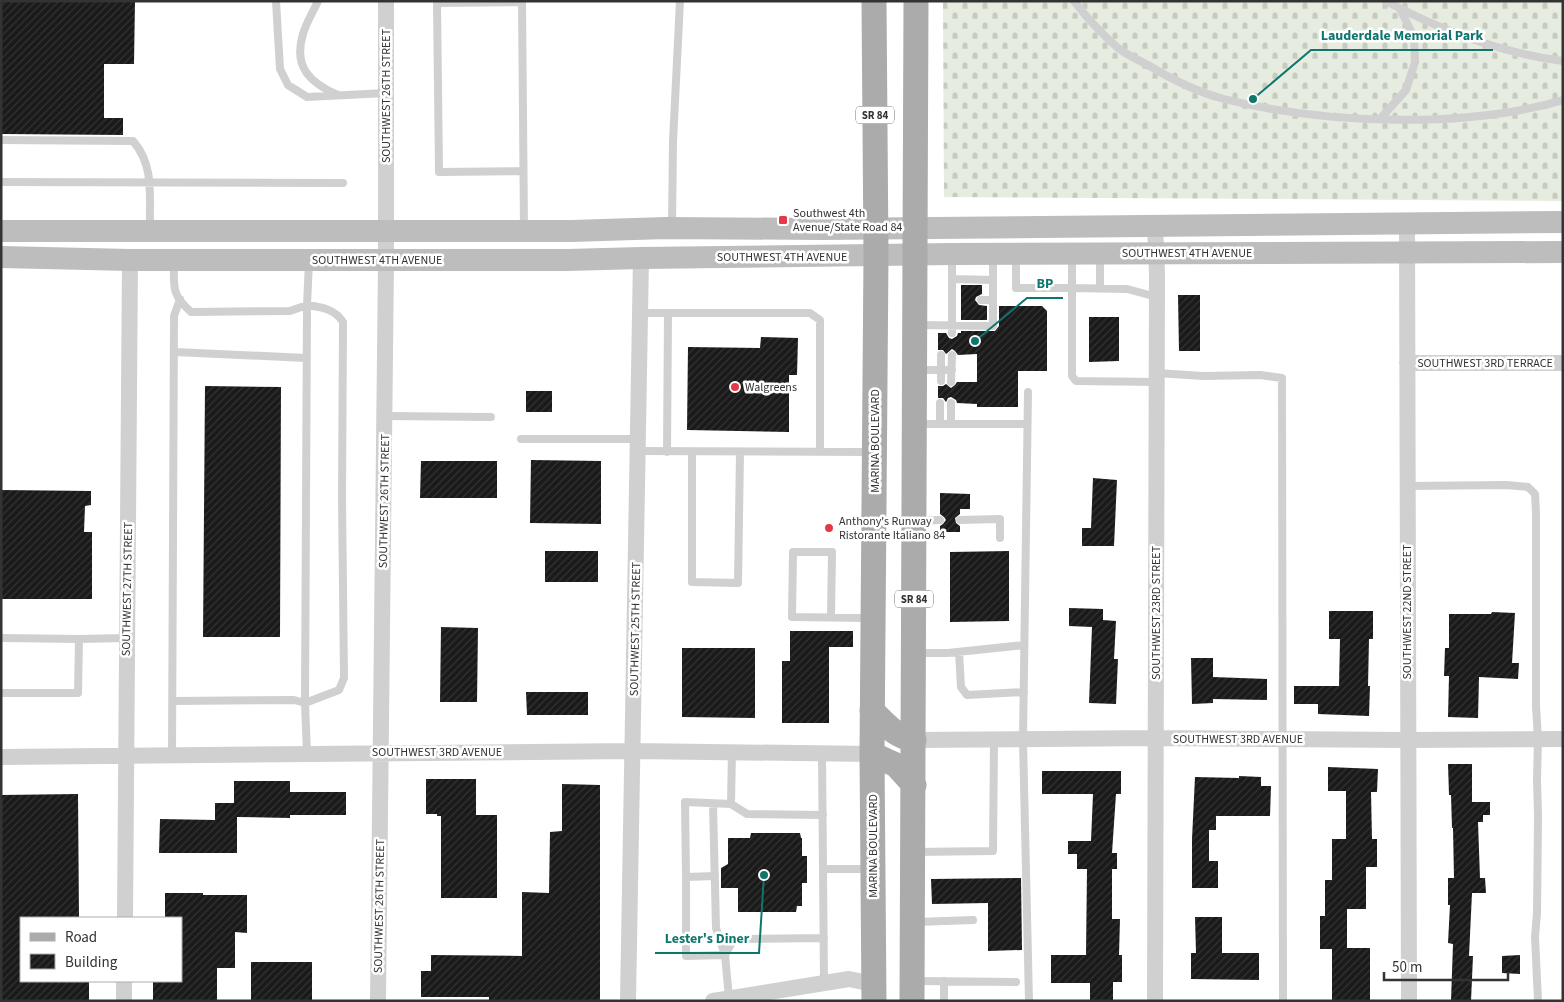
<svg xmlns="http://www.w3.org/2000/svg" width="1564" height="1002" font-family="'Source Sans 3',sans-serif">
  <defs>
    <pattern id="cemetery-stones" width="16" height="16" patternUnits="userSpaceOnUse" patternTransform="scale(1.25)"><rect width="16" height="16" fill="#e6ecdf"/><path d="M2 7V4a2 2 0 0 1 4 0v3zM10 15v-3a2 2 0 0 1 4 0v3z" fill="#c6cbc0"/></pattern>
    <pattern id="building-hatch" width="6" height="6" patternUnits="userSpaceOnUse" patternTransform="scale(1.25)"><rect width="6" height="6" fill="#1a1a1a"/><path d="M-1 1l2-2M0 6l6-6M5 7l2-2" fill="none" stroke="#333"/></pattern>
  </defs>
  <rect width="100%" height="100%" fill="#fff"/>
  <path fill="url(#cemetery-stones)" d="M943,1H1563V201L944,197Z"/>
  <path fill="url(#building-hatch)" d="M1,1H135L134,64H104V118H123V135L1,134Z
    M961,285H982V294L976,297L975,300L979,305L987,306V320H961Z
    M1178,295H1200V351H1179Z
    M999,306H1042L1047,311V371H1018V407H977V404L957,403L956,400L951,397L948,398L946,402L943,398H938V386H943L946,384L951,388L955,385L957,382H977V354L958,355L955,351L952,349L946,354L943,350H938V333H946L949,338L952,339L957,336L958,333H961V331H995L999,326Z
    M1089,317H1119V361L1089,362Z
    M761,337L798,338L797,375H789V432L687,430L688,347L760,348Z
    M205,386L281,387L280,637H203Z
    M526,391H552V412H526Z
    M531,460L601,461V524L530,523Z
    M421,461H497V498H420Z
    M1093,478L1117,480L1114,546H1082V528H1091Z
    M1,490L91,491V505L85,506L84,532H92V599H1Z
    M940,493L970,494V509H960V514L955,518L956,523L960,526V532H940V526L943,524L946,520L944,517L940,514Z
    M545,551H598V582H545Z
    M1009,551V621L950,622V552Z
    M1069,608L1103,609V620L1116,621L1114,659H1118L1116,704L1089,703L1092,627L1069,626Z
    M1329,611H1373V639H1369L1368,686H1370L1369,716L1318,714V704H1294V686H1339L1340,639H1329Z
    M1492,612L1515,613L1512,663H1519L1518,679L1479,677L1478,718L1448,717L1449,676H1444L1445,648H1449V614H1491Z
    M441,627L478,628L477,702H440Z
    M790,631H853V647H829V723H782V661H790Z
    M682,648H755V718L682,717Z
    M1191,658H1213V677L1267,679V700L1213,699V703L1192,704Z
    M526,692H588V715H527Z
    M1448,764H1472V802H1490V815H1483V822H1478L1480,878H1485L1486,893H1472L1469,956H1473L1471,1001H1451L1453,944L1448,943L1450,905H1448V878H1454L1453,828H1452L1451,795H1449Z
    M1328,767L1378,769L1377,792H1371L1372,839H1377V867H1366V909H1347V948H1370V1001H1332V949H1320V916H1325V880H1332V839H1346V791H1328Z
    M1042,771H1121V794H1116L1112,853H1117V869H1112V919H1120L1119,955H1122V982H1113V1001H1090V983H1051V955H1086L1087,869H1077V854H1068V841H1091L1093,794H1042Z
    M1239,776L1261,777V786H1271L1270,816H1216V830H1209V861H1218V888H1192V839L1195,777L1239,778Z
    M426,779H476V815H497V898H441V816H437V814H426Z
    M234,781H290V792H346V815H290V818L237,817V853H159L160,819L215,820V803H234Z
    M562,784L600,785V1001H489V997H421V971H431V955L522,956V892L549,893L550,832L562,831Z
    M78,794L79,918H21V981H89V1001H1V795Z
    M751,833H800L801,838H802V856H807V883H802V906H797L796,912H738V888H721V868L728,864V838H750Z
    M1021,878L1022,950L988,951V903L932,904L931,879Z
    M165,893H203V895H247V933L235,932V968H217V1001H153V981H181V918H165Z
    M1195,917H1222V953H1259V980L1191,979V953H1196Z
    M1520,955V974L1502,973V956Z
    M251,962H312V1001H251Z"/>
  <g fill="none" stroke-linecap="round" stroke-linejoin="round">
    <path stroke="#d0d0d0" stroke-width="8" d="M276,1L280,69L288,85L307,97L386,93
      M318,1C313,12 306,23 303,34C293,67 310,83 338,95
      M437,1V3L521,2
      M522,1L524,229
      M1074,1C1087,18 1102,34 1118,48C1127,55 1138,60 1148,65C1171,79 1197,92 1224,99C1323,124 1465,129 1563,100
      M1386,1C1440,30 1502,53 1563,61
      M437,3L439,172L523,171
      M1380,119L1406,90L1415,62L1414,37L1400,9
      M1,140L133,141C155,166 149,197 150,228
      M1,182L343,183
      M672,227L673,141L680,1
      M1016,255V288H1072V256
      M174,262C174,287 171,294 191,312L290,311L307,305L309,262
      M952,279L993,280
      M1100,287V256
      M981,300H993
      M640,313H810L820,320V452
      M918,325L993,326V256
      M952,333V256
      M175,352L306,358
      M941,355V381
      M919,370H952
      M1157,373L1203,376L1260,375L1282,378L1283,1001
      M951,382L952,355
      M1156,382L1076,381L1072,376V288L1127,289L1157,297
      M1028,392L1023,740L1029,1001
      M940,403V424
      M385,416L491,417
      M919,424H1027
      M951,424V403
      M521,439H638
      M638,451L870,452
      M667,452L668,313
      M692,452V582L738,583L740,452
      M1407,486L1506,485L1528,487L1535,494L1536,512V706L1538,739L1537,780L1538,816L1537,913L1535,937L1538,1001
      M960,520L1000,519V538
      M916,521L940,520
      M831,617L832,552H793L792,617L869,618
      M1,638L79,639L78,693H1
      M79,639L126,638
      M959,652L961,687L967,695L1024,692
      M917,653H948L1024,645
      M173,701L294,700L305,703L307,305C321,307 335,309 343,322L342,498L344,678L339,690L305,703L307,754
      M732,752L731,804L747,814L823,815
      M822,753L824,983
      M172,755L174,316L180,299
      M713,804L716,928L725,955L686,956V877L715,876
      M915,852L993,851L994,740
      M823,869H868
      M686,877L685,802L731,804
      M917,922L973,920
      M917,981L1016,982
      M729,998L725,955L734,939L824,938
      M944,1001V981"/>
    <path stroke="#d0d0d0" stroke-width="16" d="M1407,223L1409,1001
      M1407,363H1563
      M914,740L1155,738L1407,740L1563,739
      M1,757L633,751L872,754
      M125,918L130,260
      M124,1001V981
      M378,1001L386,260V1
      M628,1001L641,258
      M713,1001L849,979L873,984
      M1155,1001L1157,274L1155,225"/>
    <path stroke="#bdbdbd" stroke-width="22" d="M1,231H572L666,228L821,229L1563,222
      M1,257L130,260H567L641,258L952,254L1563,252"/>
    <path stroke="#ababab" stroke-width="25" d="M872,711C887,725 893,735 914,740
      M872,754L896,765L914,785
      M874,1001L872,754L876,256L874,1
      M912,1001L916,1"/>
  </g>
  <g fill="#e63946" stroke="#fff" stroke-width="2">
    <rect x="778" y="215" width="10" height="10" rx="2.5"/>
    <circle cx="735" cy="387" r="5"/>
    <circle cx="829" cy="528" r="5"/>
  </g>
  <g text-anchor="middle" stroke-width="5" stroke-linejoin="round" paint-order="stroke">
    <g fill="#fff" stroke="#707070" stroke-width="1">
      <rect x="856" y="106.5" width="38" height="17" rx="4"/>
      <rect x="895" y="590.5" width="38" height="17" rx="4"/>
    </g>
    <g font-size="11" font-weight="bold" fill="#333">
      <text x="875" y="119">SR 84</text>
      <text x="914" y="603">SR 84</text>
    </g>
    <g font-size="12" fill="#333" stroke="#fff">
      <text transform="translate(386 96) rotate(-90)" y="4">SOUTHWEST 26TH STREET</text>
      <text x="1187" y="257">SOUTHWEST 4TH AVENUE</text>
      <text x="782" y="261">SOUTHWEST 4TH AVENUE</text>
      <text x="377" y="264">SOUTHWEST 4TH AVENUE</text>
      <text x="1485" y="367">SOUTHWEST 3RD TERRACE</text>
      <text transform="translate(875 441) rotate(-90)" y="4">MARINA BOULEVARD</text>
      <text transform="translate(384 501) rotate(-89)" y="4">SOUTHWEST 26TH STREET</text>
      <text transform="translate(127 589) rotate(-89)" y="4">SOUTHWEST 27TH STREET</text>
      <text transform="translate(1407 612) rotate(-90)" y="4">SOUTHWEST 22ND STREET</text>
      <text transform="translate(1156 613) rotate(-90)" y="4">SOUTHWEST 23RD STREET</text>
      <text transform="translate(635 629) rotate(-89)" y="4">SOUTHWEST 25TH STREET</text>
      <text x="1238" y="743">SOUTHWEST 3RD AVENUE</text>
      <text x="437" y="756">SOUTHWEST 3RD AVENUE</text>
      <text transform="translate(873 846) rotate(-90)" y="4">MARINA BOULEVARD</text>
      <text transform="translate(379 906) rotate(-89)" y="4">SOUTHWEST 26TH STREET</text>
    </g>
    <g font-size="12" fill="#333" stroke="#fff" text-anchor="start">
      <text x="793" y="217">Southwest 4th<tspan x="793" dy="14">Avenue/State Road 84</tspan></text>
      <text x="745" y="391">Walgreens</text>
      <text x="839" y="525">Anthony's Runway<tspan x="839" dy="14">Ristorante Italiano 84</tspan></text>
    </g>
  </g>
  <path fill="none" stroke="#0f766e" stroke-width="2" d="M1253 99L1311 50H1493M975 341L1027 298H1063M764 875L759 953H655"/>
  <g fill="#0f766e" stroke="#fff" stroke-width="2">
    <circle cx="1253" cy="99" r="5"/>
    <circle cx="975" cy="341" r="5"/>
    <circle cx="764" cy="875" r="5"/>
  </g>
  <g font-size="14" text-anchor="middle" font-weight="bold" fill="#0f766e" stroke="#fff" stroke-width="5" stroke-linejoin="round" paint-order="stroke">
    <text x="1402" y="40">Lauderdale Memorial Park</text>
    <text x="1045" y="288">BP</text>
    <text x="707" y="943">Lester's Diner</text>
  </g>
  <rect width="1564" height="1002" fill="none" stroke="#333333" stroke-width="5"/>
  <rect x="20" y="917" width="162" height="65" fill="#ffffff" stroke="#adadad"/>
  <rect x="30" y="933" width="25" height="8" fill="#ababab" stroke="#adadad"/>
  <text x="65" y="942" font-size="15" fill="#333333">Road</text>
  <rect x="30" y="954" width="25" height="15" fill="url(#building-hatch)" stroke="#adadad"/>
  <text x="65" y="967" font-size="15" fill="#333333">Building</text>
  <path d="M1384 972v8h124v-8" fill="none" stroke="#333333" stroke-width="2.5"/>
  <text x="1392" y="972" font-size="15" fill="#333333" stroke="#ffffff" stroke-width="4" paint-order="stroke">50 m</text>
</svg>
